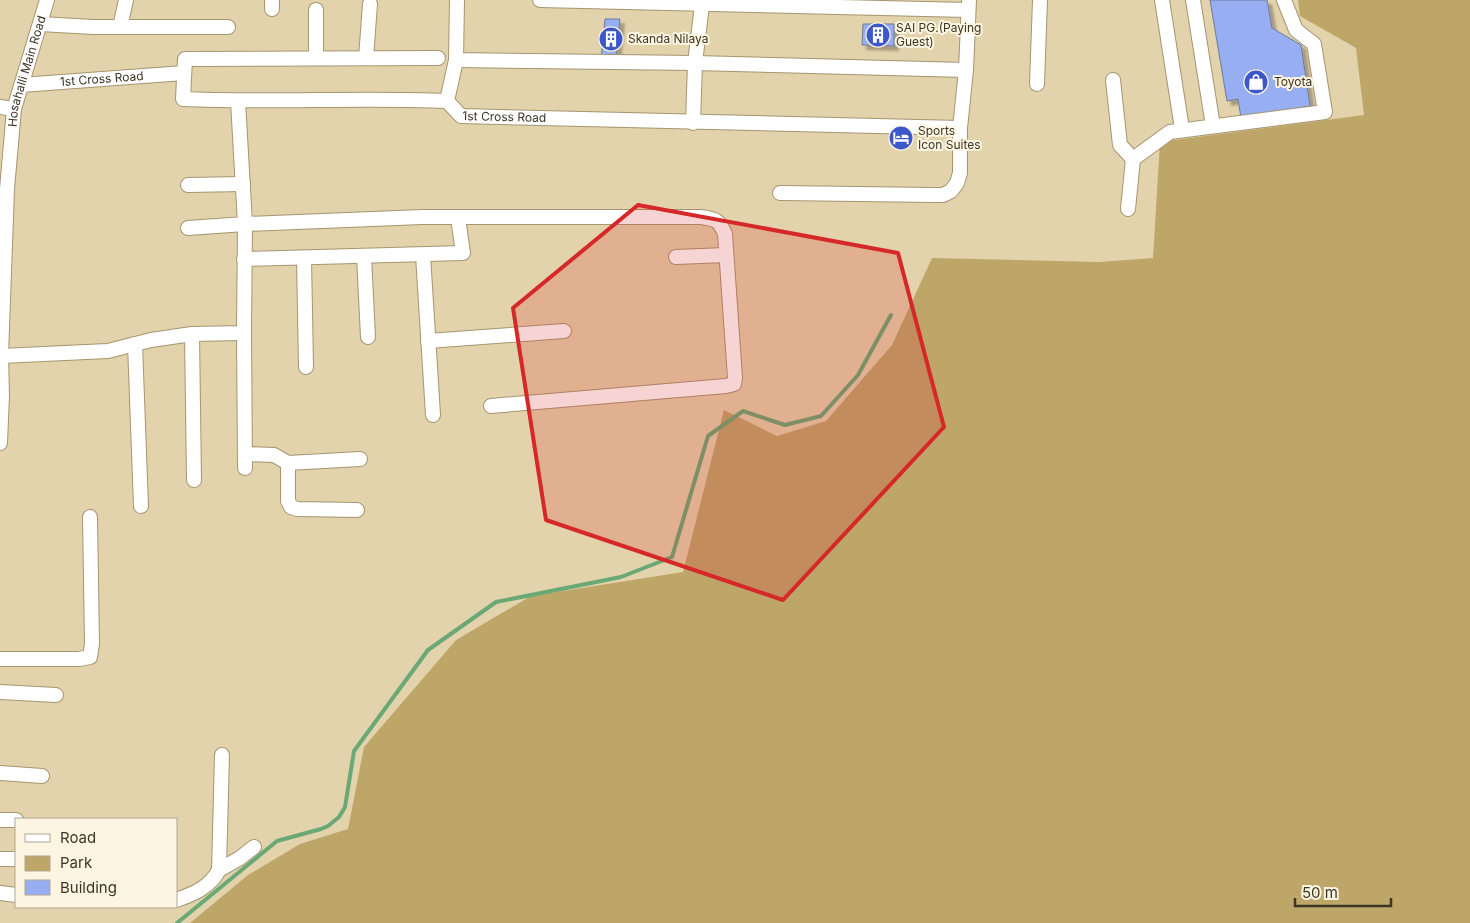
<svg xmlns="http://www.w3.org/2000/svg" width="1470" height="923" font-family="Inter,sans-serif">
  <defs>
    <filter id="shadow"><feDropShadow dx="4.5" dy="4.5" stdDeviation="1" flood-color="#0004"/></filter>
  </defs>
  <rect width="100%" height="100%" fill="#e3d3ac"/>
  <path fill="#bea669" d="M1298,0H1470V923H190L248,875L300,844L348,829L364,747L456,640L531,596L683,572L724,410L777,436L826,421L892,345L932,258L1099,262L1153,258L1160,142L1364,115L1356,48L1300,16Z"/>
  <g fill="none" stroke-linecap="round" stroke-linejoin="round">
    <path stroke="#6aa975" stroke-width="4" d="M177,923L277,841L321,829L328,826L339,817L345,807L354,751L428,650L496,602L621,577L672,557L708,436L743,411L785,425L821,416L858,375L891,315"/>
  </g>
  <path fill="#97aff2" stroke="#6c799b" filter="url(#shadow)" d="M1210,0H1267L1272,28L1301,45L1310,106L1241,118L1238,99L1227,101Z
    M605,19H620L616,60L601,59Z
    M863,24H894V46L862,45Z"/>
  <g fill="none" stroke-linecap="round" stroke-linejoin="round">
    <defs>
      <g id="minor">
        <path d="M272,0V9"/>
        <path d="M457,0L456,60L695,63L966,70"/>
        <path d="M540,0L968,10"/>
        <path d="M1162,0L1182,129"/>
        <path d="M1193,0L1213,126"/>
        <path d="M316,10V58"/>
        <path d="M40,24L93,27H228"/>
        <path d="M120,27L126,0"/>
        <path d="M366,58L370,4"/>
        <path id="s1" d="M438,58L185,59L183,99C271,103 359,97 447,101L461,116L960,128"/>
        <path d="M1113,80L1120,145L1133,159"/>
        <path d="M1037,84L1040,0"/>
        <path id="s2" d="M21,85L184,73"/>
        <path d="M447,101L456,60"/>
        <path d="M0,107L14,109"/>
        <path d="M693,123L695,63L702,5"/>
        <path d="M188,185L243,184"/>
        <path d="M780,193L935,195H943L951,191L957,183L960,173V128L966,70L969,0"/>
        <path d="M1128,209L1133,159L1170,132L1325,112L1314,44L1296,30L1284,0"/>
        <path d="M188,228L245,224L238,101"/>
        <path d="M423,255L433,415"/>
        <path d="M364,256L368,337"/>
        <path d="M676,257L726,255"/>
        <path d="M304,258L306,367"/>
        <path d="M244,259L463,253L458,218"/>
        <path d="M244,333L245,468"/>
        <path d="M192,334L194,480"/>
        <path d="M428,341L564,331"/>
        <path d="M135,344L141,506"/>
        <path d="M1,356L108,351L151,340L192,334L244,333L245,224L422,217H701C716,219 719,220 725,234L735,378L734,384L726,386L491,406"/>
        <path id="s3" d="M0,443L2,395L1,356L7,189L14,109L47,0"/>
        <path d="M245,454L274,455L288,463L360,459"/>
        <path d="M288,463V501L291,507L297,509L357,510"/>
        <path d="M0,659H79L90,657L92,644L90,517"/>
        <path d="M0,692L56,695"/>
        <path d="M0,773L42,776"/>
        <path d="M0,820H16"/>
        <path d="M0,859H16"/>
        <path d="M219,870L240,858L254,847"/>
        <path d="M0,893L16,895"/>
        <path d="M176,900C194,894 210,887 219,870L222,755"/>
      </g>
    </defs>
    <use href="#minor" stroke="#a59670" stroke-width="16"/>
    <use href="#minor" stroke="#fff" stroke-width="14"/>
  </g>
  <path fill="#d62828" fill-opacity="0.2" stroke="#d62828" stroke-width="4" stroke-linejoin="round" d="M638,205L898,253L944,427L783,600L546,520L513,308Z"/>
  <defs>
    <symbol id="building-disc" viewBox="-11 -11 22 22"><circle r="9.5" fill="#3b57c9" stroke="#fdf5e1"/><path d="M-4-6H4V6H1V3H-1V6H-4ZM-2.5-4.3h1.7v1.8h-1.7ZM.8-4.3h1.7v1.8H.8ZM-2.5-1h1.7V.8h-1.7ZM.8-1h1.7V.8H.8Z" fill="#fff"/></symbol>
    <symbol id="shop-disc" viewBox="-11 -11 22 22"><circle r="9.5" fill="#3b57c9" stroke="#fdf5e1"/><path d="M-5-2.5h2.3a2.7 3.5 0 0 1 5.4 0H5L5.5 6h-11ZM-1.5-2.5h3a1.5 2.3 0 0 0-3 0Z" fill="#fff"/></symbol>
    <symbol id="hotel-disc" viewBox="-11 -11 22 22"><circle r="9.5" fill="#3b57c9" stroke="#fdf5e1"/><path d="M-6-4.5h1.5V1H6V5H4.5V3h-9V5H-6ZM-4 0a1.8 1.8 0 1 1 3.6 0ZM.5 0V-2.5h3Q6-2.5 6 0Z" fill="#fff"/></symbol>
  </defs>
  <g fill-rule="evenodd">
    <use href="#building-disc" x="864" y="21" width="28" height="28"/>
    <use href="#building-disc" x="597" y="25" width="28" height="28"/>
    <use href="#shop-disc" x="1242" y="68" width="28" height="28"/>
    <use href="#hotel-disc" x="887" y="124" width="28" height="28"/>
  </g>
  <g text-anchor="middle" stroke-width="4" stroke-linejoin="round" paint-order="stroke">
    <g font-size="12" fill="#3b3525" stroke="#fdf5e1" text-anchor="start">
      <text x="896" y="32">SAI PG.(Paying<tspan x="896" dy="14">Guest)</tspan></text>
      <text x="628" y="43">Skanda Nilaya</text>
      <text x="1274" y="86">Toyota</text>
      <text x="918" y="135">Sports<tspan x="918" dy="14">Icon Suites</tspan></text>
    </g>
    <g font-size="12" fill="#3b3525" stroke="#fdf5e1">
      <text dy="4" stroke="none"><textPath href="#s3" startOffset="374">Hosahalli Main Road</textPath></text>
      <text dy="4" stroke="none"><textPath href="#s2" startOffset="81">1st Cross Road</textPath></text>
      <text dy="4" stroke="none"><textPath href="#s1" startOffset="621">1st Cross Road</textPath></text>
    </g>
  </g>
  <rect x="15" y="818" width="162" height="90" fill="#fdf5e1" stroke="#afa896"/>
  <rect x="25" y="834" width="25" height="8" fill="#ffffff" stroke="#afa896"/>
  <text x="60" y="843" font-size="15" fill="#3b3525">Road</text>
  <rect x="25" y="856" width="25" height="15" fill="#bea669" stroke="#afa896"/>
  <text x="60" y="868" font-size="15" fill="#3b3525">Park</text>
  <rect x="25" y="880" width="25" height="15" fill="#97aff2" stroke="#afa896"/>
  <text x="60" y="893" font-size="15" fill="#3b3525">Building</text>
  <path d="M1295 898v8h96v-8" fill="none" stroke="#3b3525" stroke-width="2.5"/>
  <text x="1302" y="898" font-size="15" fill="#3b3525" stroke="#fdf5e1" stroke-width="4" paint-order="stroke">50 m</text>
</svg>
